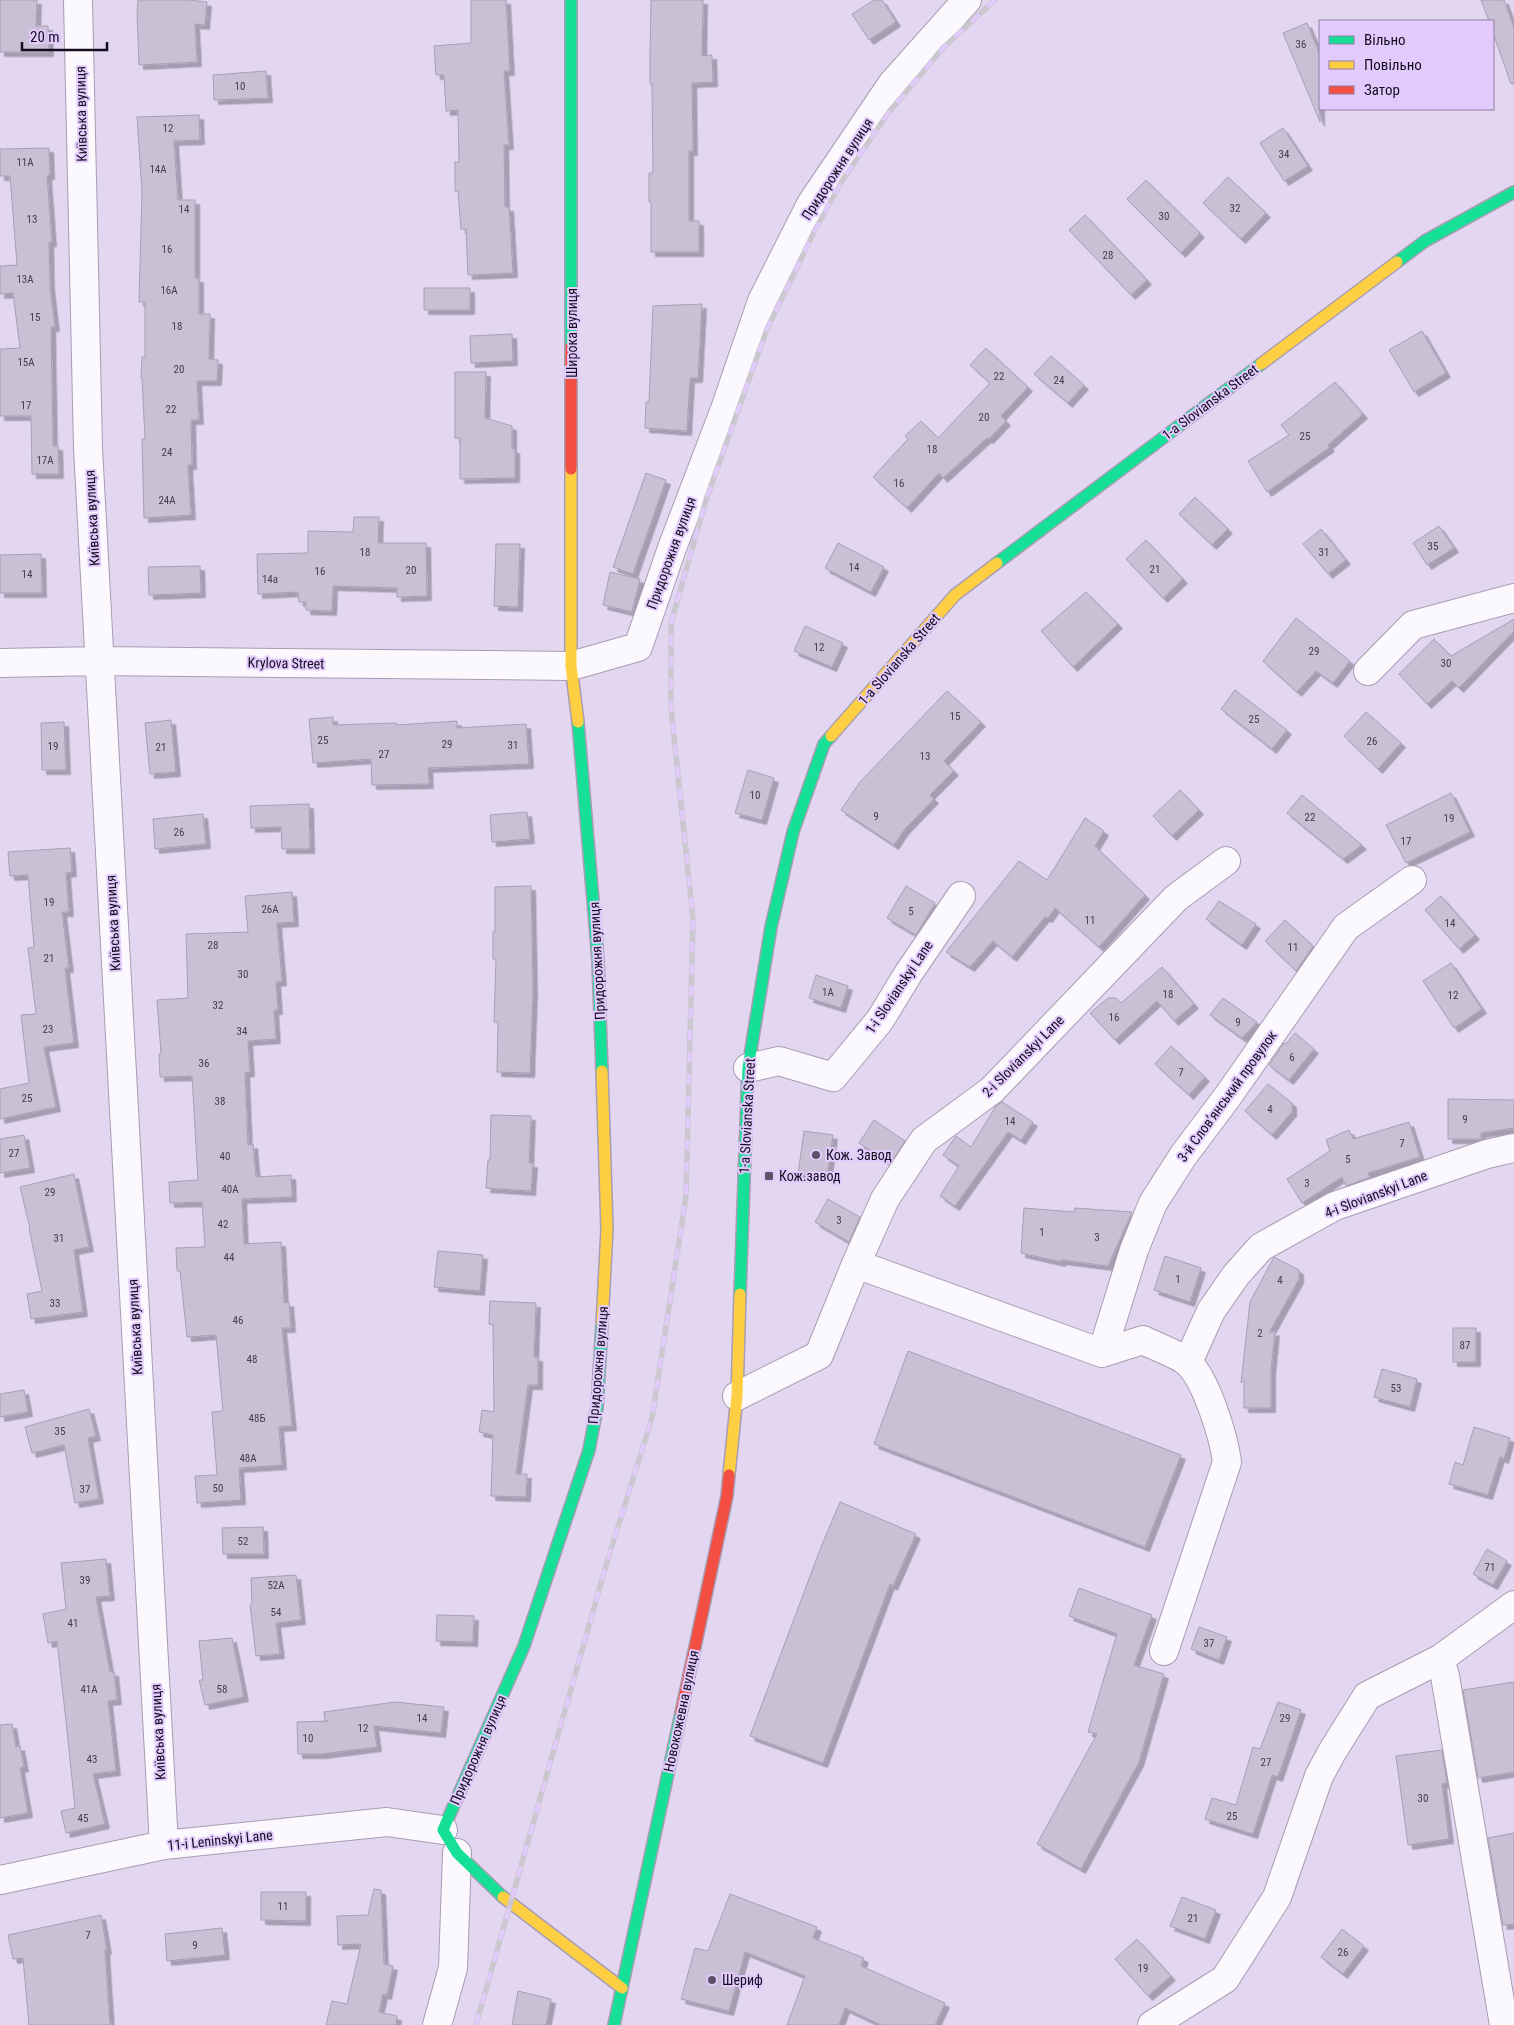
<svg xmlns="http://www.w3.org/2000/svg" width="1514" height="2025" font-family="'Roboto Condensed',sans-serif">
  <defs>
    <filter id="shadow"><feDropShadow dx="4.5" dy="4.5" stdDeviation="0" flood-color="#0004"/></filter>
  </defs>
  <rect width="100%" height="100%" fill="#e3d6f1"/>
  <path fill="#c9c0d5" stroke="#a99fb4" filter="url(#shadow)" d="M0,0H37L36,26H48L49,52H0Z
    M138,0H190L207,2L205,25L195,24L197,62L139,65L137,14Z
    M471,0H506L510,71H504L509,145H504L505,207H509L513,273L468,275L466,229H461L458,191H455V162H459L458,110L446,111L444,75H436L434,46L471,43Z
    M651,0H703L702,56L712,55L713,82L692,83L693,151H689V221H699V252H651V202H649V173H653L652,84H650V56Z
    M874,0H882L896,22L869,40L852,14Z
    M1481,0H1504L1514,28V83L1511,84L1493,33V21H1489Z
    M1307,23L1320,55V122L1283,33Z
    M266,71L268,98L214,100L213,75Z
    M199,115L200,140L174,141L178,200H195V278H199V314H210L209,359L218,360L217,381H197L199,420H191L192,465H188L191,515L144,518L142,439H145L142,378H141L142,357H145V302H139L142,192L137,117Z
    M1283,128L1308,166L1284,181L1260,143Z
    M49,148L50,175L47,176L52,242H49L50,286L55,327H51L53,446H58L59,474H32L31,416H0V349L20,348L13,293L0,294V266L17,265L10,176H0V149Z
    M1228,177L1266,213L1241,239L1203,203Z
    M1146,180L1200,233L1181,253L1127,199Z
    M1085,215L1147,280L1131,295L1069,230Z
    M424,288H470V310H424Z
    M702,304L698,378H690L687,431L645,428L646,402H649L653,306Z
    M1422,331L1446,373L1414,392L1389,350Z
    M512,334L513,361L471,363L470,336Z
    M986,348L1028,387L1001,416L1006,421L989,439L987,438L943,478L939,473L907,508L873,477L908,439L905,436L921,421L938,438L990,383L970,365Z
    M1051,356L1084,385L1068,403L1034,374Z
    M455,372H486L485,418L512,426V449H515V478L460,479V438H455Z
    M1335,382L1363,414L1328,445L1330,447L1267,492L1248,461L1289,435L1281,425Z
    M646,473L666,480L633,574L613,567Z
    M1195,497L1228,529L1212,545L1179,514Z
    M354,517H379L378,543H426L427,596L397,597V588L333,586L332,611L306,610V602H299L298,592L258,594L257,554L308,553V531L353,532Z
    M1439,526L1454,548L1427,565L1413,543Z
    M1321,529L1346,560L1328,574L1303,544Z
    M1146,540L1183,579L1163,598L1126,559Z
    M838,543L884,567L871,592L825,568Z
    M496,544H520L518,607L494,606Z
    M41,554L42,593H0V555Z
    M200,566L201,593L149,595L148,567Z
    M610,572L640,579L632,612L603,605Z
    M1086,592L1118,624L1073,667L1041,631Z
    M1296,618L1350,661L1333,683L1316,671L1297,692L1263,661Z
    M1514,619V631L1459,688L1452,681L1427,704L1399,674L1434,639L1451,656Z
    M805,626L843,643L832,667L794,651Z
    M1235,690L1287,730L1272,749L1221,709Z
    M947,691L981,722L944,761L954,771L930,795L934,799L904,830L894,845L841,810L860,782Z
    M1366,712L1401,743L1378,769L1344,736Z
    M333,717V725L396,723L397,725L457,721V728L526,724L529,764L428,768L429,784L372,785L371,759L313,763L309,719Z
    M171,720L176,772L150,774L145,723Z
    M64,722L66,770H42L41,723Z
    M748,770L774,778L762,820L735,813Z
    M1180,790L1199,810L1172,836L1153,816Z
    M1451,793L1470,832L1406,863L1386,825Z
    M1302,795L1362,845L1343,859L1287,813Z
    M309,804L310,849H282L281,827L251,828L250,806Z
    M527,812L530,839L492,842L490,815Z
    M203,814L206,844L155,849L153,819Z
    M1085,818L1104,831L1095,846L1145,895L1099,947L1055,908L1048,918L1045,917L1012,957L993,941L970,967L946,952L1019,861L1047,880Z
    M70,848L72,872L66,873L69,912H62L69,968H65L74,1043L44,1047L56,1107L0,1119V1089L29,1083L21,1015L36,1014L28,948L34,947L28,875L10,876L8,852Z
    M531,886L533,990L530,1073L497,1072L498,1022H494L496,959H493V932H495V887Z
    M906,886L935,903L916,935L887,918Z
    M292,892L294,922L277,923L282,981L276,982L278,1010H274L276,1039L248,1041L250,1072L245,1073L248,1145L253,1144L256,1177L291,1175L292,1197L242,1199L244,1244L281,1242L284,1303L289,1302L291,1328H282L292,1426L279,1427L282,1465L239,1468L241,1500L197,1503L195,1476L217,1475L212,1412L223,1411L216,1335L187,1337L180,1271H177L176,1248L205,1247L202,1202L170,1203L169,1182L198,1180L192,1076L160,1077L159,1054H161L157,1000L188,998L186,934L248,932L245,896Z
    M1441,896L1475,935L1459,949L1425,910Z
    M1219,901L1256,924L1242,945L1206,919Z
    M1285,920L1313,946L1296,971L1265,941Z
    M1451,963L1482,1009L1454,1028L1423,981Z
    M1162,967L1194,1004L1174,1021L1157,1001L1115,1040L1090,1013L1108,998H1116L1121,1003Z
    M816,975L848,986L841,1008L809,998Z
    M1223,998L1257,1022L1242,1038L1210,1015Z
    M1295,1033L1314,1049L1289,1080L1269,1065L1284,1043L1286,1044Z
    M1171,1046L1205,1077L1189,1095L1155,1064Z
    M1268,1084L1292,1103V1112L1272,1135L1245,1111Z
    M1448,1099L1514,1100V1128L1481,1133V1139H1448Z
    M1002,1102L1033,1122L1021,1140L1008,1132L955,1206L940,1196L959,1166L943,1155L956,1136L971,1147L996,1106Z
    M491,1115L531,1116L529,1163H533L531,1191L486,1188L488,1160H490Z
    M874,1120L905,1141L890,1164L859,1143Z
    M1409,1122L1420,1157L1368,1173L1370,1177L1346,1186L1342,1177L1302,1203L1287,1179L1330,1151L1326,1140L1349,1130L1353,1139Z
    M804,1131L833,1135L827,1178L798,1174Z
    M24,1135L30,1168L0,1173V1139Z
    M74,1174L89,1247L74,1250L83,1312L31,1319L27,1294L42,1291L29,1228H30L20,1187Z
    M828,1199L860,1217L849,1242L815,1222Z
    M1024,1208L1074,1212L1075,1208L1132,1212L1108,1266L1061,1260V1262L1021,1253Z
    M438,1251L483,1255L480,1291L434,1287Z
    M1165,1256L1201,1268L1190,1302L1154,1290Z
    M1274,1257L1299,1270V1279L1269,1333L1275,1331L1271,1370V1408H1244V1380L1241,1383L1250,1302Z
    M490,1301L536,1303L534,1357H538V1385H528L516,1474H527L526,1497L491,1496L493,1435L479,1432L482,1410L494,1412L493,1325L489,1324Z
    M1453,1328H1476V1362H1453Z
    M908,1351L1181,1455L1145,1547L874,1444Z
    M1382,1369L1417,1379L1410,1407L1374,1397Z
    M24,1390L28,1412L0,1417V1394Z
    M89,1409L96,1436L88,1438L99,1499L75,1503L64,1445L32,1453L25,1427Z
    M1474,1427L1510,1438L1504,1459L1500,1457L1488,1495L1449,1484L1455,1462L1463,1465Z
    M840,1502L916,1534L893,1586L890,1584L823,1763L750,1736L821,1547Z
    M263,1527L264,1554H223L222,1528Z
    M1487,1549L1507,1561L1493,1585L1473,1574Z
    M106,1559L110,1596L96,1597L110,1672H114L117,1700L108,1701L116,1771L93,1774L105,1824L66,1833L61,1811L75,1808L66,1721L57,1641L48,1643L43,1614L66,1609L61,1563Z
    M296,1575L301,1620L276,1623L280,1654L256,1656L250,1605L252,1604L251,1578Z
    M1079,1588L1152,1615L1134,1665L1164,1674L1139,1762L1081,1869L1037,1844L1097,1734L1088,1732L1117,1634L1069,1616Z
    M437,1615L474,1616L473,1642L436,1641Z
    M1199,1627L1227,1637L1219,1660L1191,1649Z
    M232,1638L244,1697L205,1705L199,1680H203L199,1641Z
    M1514,1682V1772L1478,1778L1463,1690Z
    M395,1702L444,1707L441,1733L374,1726L377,1747L321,1754H298L297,1722L328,1721H325L324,1712Z
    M1278,1702L1301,1710L1278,1777L1272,1775L1253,1834L1205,1819L1212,1798L1236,1805L1253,1747L1260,1749Z
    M12,1724L16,1747L20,1746L24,1767L20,1768L28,1813L0,1818V1725Z
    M1442,1750L1447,1783L1442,1784L1449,1839L1408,1845L1396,1756Z
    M1514,1833V1924L1503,1925L1488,1838Z
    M374,1889L381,1890L384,1964L393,1966L387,1995L383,1994L379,2012L397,2016L396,2025H326L332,2001L347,2004L361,1944L338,1945L337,1916L368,1915Z
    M261,1892H306V1921L261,1920Z
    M730,1894L817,1927L813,1938L864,1958L861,1966L945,2003L935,2025H881L845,2008L839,2025H787L805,1976L745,1952L729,2011L681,1999L695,1948L708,1951Z
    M1182,1897L1216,1910L1205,1939L1170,1926Z
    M101,1915L107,1950H105L110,2025H29L23,1958L13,1959L8,1935Z
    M222,1928L225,1955L167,1961L165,1934Z
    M1342,1929L1364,1946L1343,1974L1321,1957Z
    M1137,1939L1171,1976L1148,1996L1115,1959Z
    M518,1991L551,1999L546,2025H512Z"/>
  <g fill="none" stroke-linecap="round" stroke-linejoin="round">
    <defs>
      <path id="street" d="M78,0L88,448L164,1845
        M0,663L99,661L571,666L638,647L672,548L725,409L762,301L811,204L892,84L967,0
        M1368,671L1413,625L1514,598
        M748,1068L779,1061L833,1077L880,1020L908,974L961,896
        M856,1264L1102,1353L1143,1340C1154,1346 1178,1354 1187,1362C1206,1378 1224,1438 1227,1462L1164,1651
        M1102,1353L1134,1250L1153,1203L1183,1156L1228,1096L1346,927L1412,880
        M1188,1362L1211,1311L1236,1275L1261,1247L1335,1206L1487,1154L1514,1148
        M737,1396L819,1355L856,1264L885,1199L924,1140L992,1090L1176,898L1226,861
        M1440,1659L1445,1676L1504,2025
        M0,1880L164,1845L387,1822L443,1830
        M437,2025L453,1968L457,1853
        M1152,2025L1225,1979L1277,1897L1319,1776L1332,1752L1367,1696L1440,1659L1514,1605"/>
      <path id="fast" d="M571,0V347
        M1397,262L1425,241L1514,192
        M997,563L1261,364
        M578,722L598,960L602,1071
        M740,1294L748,1068L771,927L793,832L824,744L831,736
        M503,1897L457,1853L443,1830L524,1646L589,1450L597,1408L602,1324
        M614,2025L681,1713"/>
      <path id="slow" d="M1261,364L1397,262
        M571,469V666L578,722
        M831,736L955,595L997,563
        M602,1324L607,1229L602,1071
        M729,1475L737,1396L740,1294
        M503,1897L622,1988"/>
      <path id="jam" d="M571,347V469
        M681,1713L727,1496L729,1475"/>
    </defs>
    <use href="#street" stroke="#a89db2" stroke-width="30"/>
    <use href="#fast" stroke="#a89db2" stroke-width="14"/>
    <use href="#slow" stroke="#a89db2" stroke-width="14"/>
    <use href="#jam" stroke="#a89db2" stroke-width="14"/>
    <use href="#street" stroke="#fbf9fd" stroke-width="28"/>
    <use href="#fast" stroke="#16e098" stroke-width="11"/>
    <use href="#slow" stroke="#ffcf43" stroke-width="11"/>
    <use href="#jam" stroke="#f24e42" stroke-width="11"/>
    <defs>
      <path id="rail" d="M476,2025L607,1562L652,1418L686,1196L693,919L671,708V623L706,500L767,329L815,230L843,179L889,112L943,48L995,0"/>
    </defs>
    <use href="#rail" stroke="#cbc7cf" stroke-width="5.5"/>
    <use href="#rail" stroke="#e2cafd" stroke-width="4" stroke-dasharray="11" stroke-linecap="butt"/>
  </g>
  <g fill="#5d5368" stroke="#e2cafd" stroke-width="2">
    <circle cx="816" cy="1155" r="5"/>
    <rect x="764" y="1171" width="10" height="10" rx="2.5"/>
    <circle cx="712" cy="1980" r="5"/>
  </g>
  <g text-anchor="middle" stroke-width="4" stroke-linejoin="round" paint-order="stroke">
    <g font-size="11" fill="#443b4e">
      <text x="1301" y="48">36</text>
      <text x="240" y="90">10</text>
      <text x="168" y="132">12</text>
      <text x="1284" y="158">34</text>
      <text x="25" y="166">11А</text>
      <text x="158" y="173">14А</text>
      <text x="1235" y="212">32</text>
      <text x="184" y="213">14</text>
      <text x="1164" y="220">30</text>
      <text x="32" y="223">13</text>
      <text x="167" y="253">16</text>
      <text x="1108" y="259">28</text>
      <text x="25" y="283">13А</text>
      <text x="169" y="294">16А</text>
      <text x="35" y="321">15</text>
      <text x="177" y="330">18</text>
      <text x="26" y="366">15А</text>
      <text x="179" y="373">20</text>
      <text x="999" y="380">22</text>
      <text x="1059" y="384">24</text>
      <text x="26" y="409">17</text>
      <text x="171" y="413">22</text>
      <text x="984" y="421">20</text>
      <text x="1305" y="440">25</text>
      <text x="932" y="453">18</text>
      <text x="167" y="456">24</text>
      <text x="45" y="464">17А</text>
      <text x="899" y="487">16</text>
      <text x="167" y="504">24А</text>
      <text x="1433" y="550">35</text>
      <text x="365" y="556">18</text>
      <text x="1324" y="556">31</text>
      <text x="854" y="571">14</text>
      <text x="1155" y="573">21</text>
      <text x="411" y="574">20</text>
      <text x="320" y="575">16</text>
      <text x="27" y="578">14</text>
      <text x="270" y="583">14а</text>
      <text x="819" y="651">12</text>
      <text x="1314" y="655">29</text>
      <text x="1446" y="667">30</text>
      <text x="955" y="720">15</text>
      <text x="1254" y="723">25</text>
      <text x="323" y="744">25</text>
      <text x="1372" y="745">26</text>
      <text x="447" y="748">29</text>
      <text x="513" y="749">31</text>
      <text x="53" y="750">19</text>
      <text x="161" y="751">21</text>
      <text x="384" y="758">27</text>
      <text x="925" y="760">13</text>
      <text x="755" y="799">10</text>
      <text x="876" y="820">9</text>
      <text x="1310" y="821">22</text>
      <text x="1449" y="822">19</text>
      <text x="179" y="836">26</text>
      <text x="1406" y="845">17</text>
      <text x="49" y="906">19</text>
      <text x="270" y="913">26А</text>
      <text x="911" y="915">5</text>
      <text x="1090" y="924">11</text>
      <text x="1450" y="927">14</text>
      <text x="213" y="949">28</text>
      <text x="1293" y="951">11</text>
      <text x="49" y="962">21</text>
      <text x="243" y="978">30</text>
      <text x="828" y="996">1А</text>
      <text x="1168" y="998">18</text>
      <text x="1453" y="999">12</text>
      <text x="218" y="1009">32</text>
      <text x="1114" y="1021">16</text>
      <text x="1238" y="1026">9</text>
      <text x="48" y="1033">23</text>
      <text x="242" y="1035">34</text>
      <text x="1292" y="1061">6</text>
      <text x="204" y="1067">36</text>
      <text x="1181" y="1076">7</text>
      <text x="27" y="1102">25</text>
      <text x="220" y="1105">38</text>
      <text x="1270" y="1113">4</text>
      <text x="1465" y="1123">9</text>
      <text x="1010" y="1125">14</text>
      <text x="1402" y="1147">7</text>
      <text x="14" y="1157">27</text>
      <text x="225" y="1160">40</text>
      <text x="1348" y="1163">5</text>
      <text x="1307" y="1187">3</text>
      <text x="230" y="1193">40А</text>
      <text x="50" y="1196">29</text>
      <text x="839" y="1224">3</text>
      <text x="223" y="1228">42</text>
      <text x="1042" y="1236">1</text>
      <text x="1097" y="1241">3</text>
      <text x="59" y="1242">31</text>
      <text x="229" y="1261">44</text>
      <text x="1178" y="1283">1</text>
      <text x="1280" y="1284">4</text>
      <text x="55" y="1307">33</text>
      <text x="238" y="1324">46</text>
      <text x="1260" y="1337">2</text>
      <text x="1465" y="1349">87</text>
      <text x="252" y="1363">48</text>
      <text x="1396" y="1392">53</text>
      <text x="257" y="1422">48Б</text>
      <text x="60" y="1435">35</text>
      <text x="248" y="1462">48А</text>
      <text x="218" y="1492">50</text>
      <text x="85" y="1493">37</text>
      <text x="243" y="1545">52</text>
      <text x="1490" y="1571">71</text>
      <text x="85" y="1584">39</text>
      <text x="276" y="1589">52А</text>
      <text x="276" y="1616">54</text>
      <text x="73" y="1627">41</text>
      <text x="1209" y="1647">37</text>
      <text x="89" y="1693">41А</text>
      <text x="222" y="1693">58</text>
      <text x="422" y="1722">14</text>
      <text x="1285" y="1722">29</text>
      <text x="363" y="1732">12</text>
      <text x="308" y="1742">10</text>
      <text x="92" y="1763">43</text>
      <text x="1266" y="1766">27</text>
      <text x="1423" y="1802">30</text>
      <text x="1232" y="1820">25</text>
      <text x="83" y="1822">45</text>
      <text x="283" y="1910">11</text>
      <text x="1193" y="1922">21</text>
      <text x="88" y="1939">7</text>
      <text x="195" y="1949">9</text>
      <text x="1343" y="1956">26</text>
      <text x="1143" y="1972">19</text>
    </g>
    <g font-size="14" fill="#150c1e" stroke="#e2cafd">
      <text transform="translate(81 114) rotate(-91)" y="5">Київська вулиця</text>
      <text transform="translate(837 169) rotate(-57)" y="5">Придорожня вулиця</text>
      <text transform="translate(572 333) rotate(-90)" y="5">Широка вулиця</text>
      <text transform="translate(1210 402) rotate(-37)" y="5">1-a Slovianska Street</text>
      <text transform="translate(92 518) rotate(-93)" y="5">Київська вулиця</text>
      <text transform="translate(671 553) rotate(-70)" y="5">Придорожня вулиця</text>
      <text transform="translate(899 659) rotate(-49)" y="5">1-a Slovianska Street</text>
      <text transform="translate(286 663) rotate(1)" y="5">Krylova Street</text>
      <text transform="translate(113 923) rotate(-93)" y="5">Київська вулиця</text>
      <text transform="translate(597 961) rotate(-93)" y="5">Придорожня вулиця</text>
      <text transform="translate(899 987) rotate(-56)" y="5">1-i Slovianskyi Lane</text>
      <text transform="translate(1023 1056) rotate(-45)" y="5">2-i Slovianskyi Lane</text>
      <text transform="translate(1227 1096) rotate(-54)" y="5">3-й Слов’янський провулок</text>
      <text transform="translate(747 1116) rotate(-87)" y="5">1-a Slovianska Street</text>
      <text transform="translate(1376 1194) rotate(-21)" y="5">4-i Slovianskyi Lane</text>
      <text transform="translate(135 1327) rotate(-93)" y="5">Київська вулиця</text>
      <text transform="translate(598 1365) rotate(-85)" y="5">Придорожня вулиця</text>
      <text transform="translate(681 1711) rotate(-78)" y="5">Новокожевна вулиця</text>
      <text transform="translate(158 1732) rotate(-93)" y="5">Київська вулиця</text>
      <text transform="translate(478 1750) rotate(-66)" y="5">Придорожня вулиця</text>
      <text transform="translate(220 1840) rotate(-6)" y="5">11-i Leninskyi Lane</text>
    </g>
    <g font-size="14" fill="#150c1e" stroke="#e2cafd" text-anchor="start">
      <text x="826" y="1160">Кож. Завод</text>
      <text x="779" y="1181">Кож.завод</text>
      <text x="722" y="1985">Шериф</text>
    </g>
  </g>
  <rect x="1319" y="20" width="175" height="90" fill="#e2cafd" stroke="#907ea4"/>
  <rect x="1329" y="36" width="25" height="8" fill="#16e098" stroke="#907ea4"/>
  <text x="1364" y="45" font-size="15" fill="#150c1e">Вільно</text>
  <rect x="1329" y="61" width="25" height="8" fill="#ffcf43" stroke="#907ea4"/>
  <text x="1364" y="70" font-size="15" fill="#150c1e">Повільно</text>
  <rect x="1329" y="86" width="25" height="8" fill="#f24e42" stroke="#907ea4"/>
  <text x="1364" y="95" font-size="15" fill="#150c1e">Затор</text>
  <path d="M22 42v8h85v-8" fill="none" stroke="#150c1e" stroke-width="2.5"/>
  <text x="30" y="42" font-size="15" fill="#150c1e" stroke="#e2cafd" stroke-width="4" paint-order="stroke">20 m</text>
</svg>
